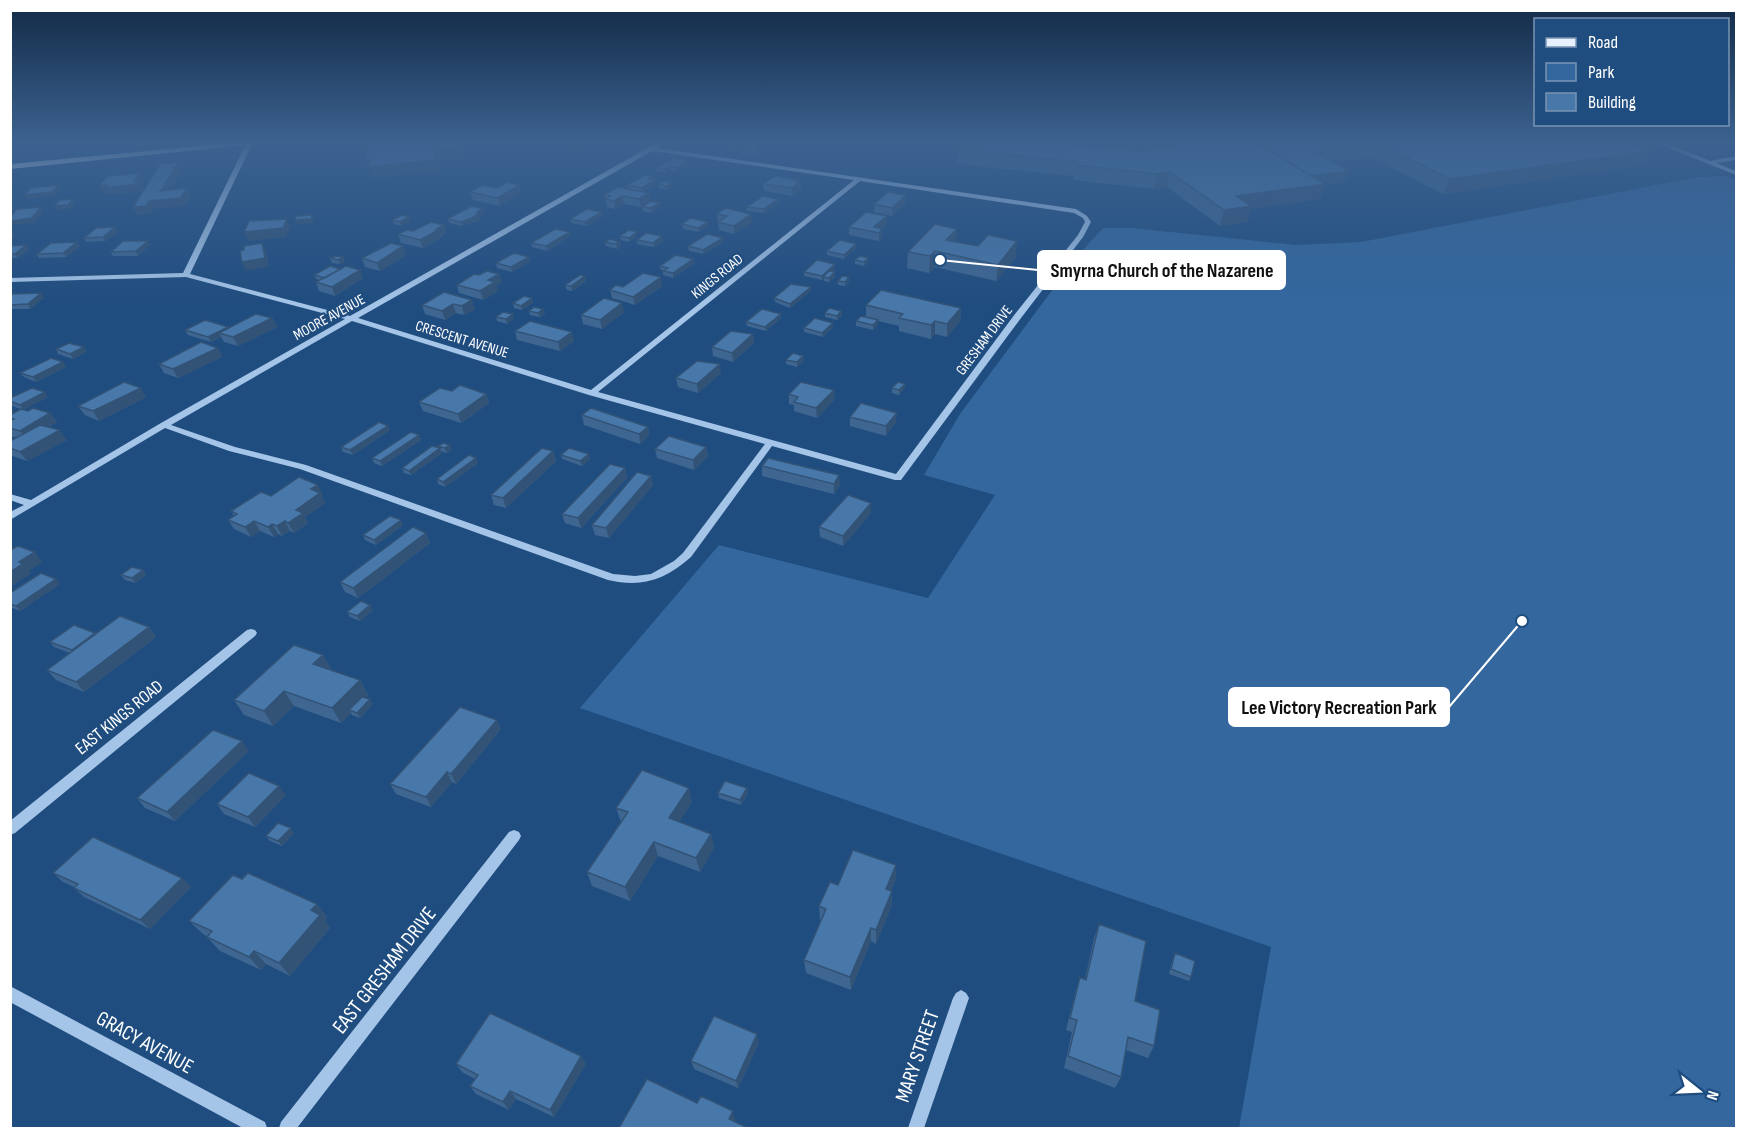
<svg xmlns="http://www.w3.org/2000/svg" width="1747" height="1139" font-family="'Sofia Sans Condensed',sans-serif">
  <rect width="100%" height="100%" fill="#204d7f"/>
  <path fill="#33679e" d="M1724,176L1736,180V1128H1239L1271,947L580,708L719,545L928,598L995,495L924,475L960,414L1079,254L1103,228H1132L1296,245L1361,242L1698,177Z"/>
  <g fill="none" stroke-linecap="round" stroke-linejoin="round">
    <path fill="#a5c5e8" fill-rule="evenodd" d="M247,142H253L190,274L350,316L658,142H666L657,148L1076,209L1087,216L1091,222L1083,237L1021,318L901,480H895L772,446L691,557C665,580 642,588 608,580L300,469L229,451L165,428L10,520V512L24,505L10,500V494L31,500L161,423L345,319L186,277L10,282V278L183,273ZM652,151L854,180L591,390L358,318ZM860,181L1074,213L1083,218L1085,222L1078,235L1015,314L896,474L598,392ZM352,321L589,395L765,444L683,553L674,561L651,574L635,576L613,574L306,465L235,447L171,425Z
      M1654,142H1663L1710,161L1736,156V160L1716,163L1736,171V175Z
      M251,629L255,630L257,633L255,636L15,833L10,835V821L247,630Z
      M514,830L519,832L521,836L519,840L297,1128H279L281,1122L509,832Z
      M10,986L265,1122L267,1128H243L10,1002Z
      M961,990L966,993L969,998L924,1128H908L953,998L956,993Z"/>
    <path fill="#e7f0fd" fill-rule="evenodd" d="M242,142H275L10,169V164Z"/>
  </g>
  <path fill="#3e6691" d="M713,142H740L743,143V147L735,152L728,151L727,147L729,146Z
    M1194,142H1630L1643,165L1443,194L1374,158L1332,161L1345,182L1324,185L1320,199L1251,209L1247,222L1220,226L1167,187L1154,189L1074,180V176L957,164L958,149L1140,151L1167,147L1168,145Z
    M742,151L759,152L754,157L742,155Z
    M688,164L676,171L670,170L666,173L657,171L656,168Z
    M653,176L656,184L643,192L649,193L651,201L641,207L624,204L615,209L607,207L604,195L628,189L627,185Z
    M799,180V182H800L801,190L792,196L764,191L763,184Z
    M658,184L672,186L667,190L659,188Z
    M519,185L521,193L500,206L473,200L470,192Z
    M906,195V203L892,216L874,212V204Z
    M778,199L779,203L764,213L747,211V207Z
    M660,203V207L651,213L643,211L642,207Z
    M483,209L484,213L480,215V220L462,226L449,223L447,219Z
    M602,212L603,216L586,226L571,223L570,219Z
    M717,214L752,222L734,234L719,230Z
    M887,216V224L882,229V237L879,241L849,235V227Z
    M409,217L410,221L401,226L394,224L392,220Z
    M682,224L708,226L699,232L683,229Z
    M444,225L446,233L442,236V237L423,248L401,243L398,234Z
    M115,227L118,232L105,241L86,242L84,238Z
    M570,232V236L547,251L532,247L531,243Z
    M620,236H637L629,242L621,240Z
    M637,240L663,241L654,247L637,244Z
    M148,241L150,245L138,256H113L111,252Z
    M956,241L1016,257L996,281L935,267L929,273L907,268L908,252Z
    M77,242L80,246L66,257L39,258L37,254Z
    M605,242H620L621,246L617,249L606,246Z
    M723,242L703,254L689,251L688,246Z
    M26,245L29,250L17,258H10V246Z
    M856,248L844,259L827,255V251Z
    M406,255L380,271L365,267L362,258Z
    M343,257L345,262L340,264L332,263L330,258Z
    M529,257L530,261L512,272L497,268L496,263Z
    M868,258V262L864,266L855,264V260Z
    M694,263L673,278L663,275V271L661,270L660,266Z
    M835,264V269L832,272L835,277L829,282L824,281V279L822,280L804,276V272Z
    M340,269L363,278L335,296L319,291L316,282L320,280L316,279L314,275Z
    M479,275L502,282L496,286L498,291L483,300L459,293L457,285Z
    M849,277V282L845,286L838,285V281Z
    M586,281L572,291L567,290L565,285Z
    M662,286L635,305L612,298L610,290Z
    M811,287V291L790,308L775,302L774,298Z
    M444,292L475,309L464,315L456,313L445,320L425,314L422,305Z
    M10,294L44,298L30,309H10Z
    M532,298L533,303L522,310L514,308L513,303Z
    M866,305L961,308L960,321L947,337L935,334L931,339L899,331V326L878,321V325L873,330L856,326V321L866,317Z
    M543,309L545,313L540,317L530,315L529,311Z
    M841,311L842,316L837,320L825,317V313Z
    M624,312L602,329L583,324L581,315Z
    M781,314V318L766,331L747,326L746,322Z
    M496,317L514,318L507,324L497,321Z
    M272,318L277,327L238,346L224,342L221,337L211,342L188,335L185,330L228,327V328Z
    M833,327L823,337L804,332V328Z
    M515,331L574,341L560,351L517,340Z
    M753,334L754,343L733,362L713,356L712,347Z
    M84,347L86,352L73,359L58,354L56,349Z
    M218,348L222,357L178,378L164,373L159,364Z
    M803,356L804,361L797,367L786,364V360Z
    M66,367L36,382L24,377L20,373Z
    M721,373L698,393L678,387L676,378Z
    M892,388H905L899,395L892,393Z
    M452,391L486,394L489,403L461,423L423,411L419,402Z
    M789,394L835,399L817,418L794,411V405L789,404Z
    M48,397L23,410L10,405V398Z
    M146,397L99,421L85,415L78,406Z
    M10,410L13,413L28,411L50,413L57,422L49,427L67,440L27,461L10,455V441L17,438L10,436Z
    M582,415L648,427L649,436L640,444L584,425Z
    M850,417L896,422L886,436L850,426Z
    M390,430L353,455L343,452L341,447Z
    M419,435L421,440L382,466L374,463L372,458Z
    M438,446L452,449L447,453L441,451L442,453L411,475L404,473L402,468L439,448Z
    M706,447L708,456L694,470L657,458L655,449Z
    M553,451L556,461L506,508L494,505L491,495Z
    M561,455L590,459L582,466L562,459Z
    M478,463L445,487L438,484L437,479Z
    M762,466L840,485L834,494L762,476Z
    M625,468L627,478L581,528L565,523L562,514Z
    M651,476L653,485L609,538L595,535L592,525Z
    M321,495L325,503L305,517L308,523L294,533L290,531L282,536L278,534L274,537L260,531L251,537L234,529L228,520L234,516L231,511L271,496L323,495Z
    M871,503V513L843,546L820,537L819,527Z
    M403,525L376,545L365,540L363,535Z
    M426,533L430,543L358,598L345,592L340,582Z
    M143,570L146,575L135,583L125,580L121,575Z
    M60,584L20,611L10,607V593Z
    M373,610L360,621L350,617L347,612Z
    M149,627L156,637L84,692L56,680L47,670L70,653L54,647L50,642L95,633L96,634Z
    M323,655L331,669V670L360,680L368,695L365,698L373,704L360,718L352,715L351,713L341,723L294,706L273,726L244,715L234,700Z
    M501,729L456,784L452,782L431,807L396,794L390,784Z
    M249,751L175,821L145,808L137,798Z
    M747,788L748,793L741,805L719,798L718,793Z
    M286,795L255,827L224,814L217,804Z
    M692,802L679,822L711,834L714,848L700,872L658,856L630,901L592,886L587,872L621,822L616,808Z
    M294,833L282,846L270,841L266,836Z
    M53,873L182,878L191,887L150,929L84,897L74,888V887L63,882Z
    M242,879L317,904L327,917L325,921L330,928L290,976L266,964L261,970L220,951L207,937H208L203,934L189,921Z
    M896,879L891,891H892V905L876,944L871,941L851,990L806,973L804,960L821,921L820,920L819,906L838,885Z
    M1099,924L1135,1001L1154,1046L1148,1058L1126,1050L1121,1077L1115,1088L1064,1068L1072,1032L1066,1030L1076,990L1080,977L1085,979L1094,938Z
    M1175,953L1191,977L1189,981L1169,974L1173,958Z
    M759,1043L738,1088L694,1069L691,1061Z
    M456,1064H586L554,1117L516,1099L509,1110L476,1094L470,1086L475,1079L462,1072Z"/>
  <path fill="#325376" d="M53,142H75L54,144Z
    M462,142H464L465,146V159L439,161L438,172L372,178L365,160L436,150Z
    M565,142H586L587,147L566,149Z
    M743,143V147L735,152V148Z
    M759,148V152L754,157V153Z
    M1651,151L1643,165L1443,194L1449,179Z
    M688,161V164L676,171V168Z
    M177,162L180,170L181,175H178L177,181L174,182L175,184L170,189L171,191H160Z
    M670,166V170L666,173L665,169Z
    M1349,171L1345,182L1324,185L1320,199L1251,209L1247,222L1220,226L1224,210L1236,196L1306,176Z
    M1170,172L1167,187L1154,189L1157,174Z
    M140,173L144,181L141,185L145,191L110,195L109,193L103,194L99,186L134,182Z
    M655,180L656,184L642,192V188Z
    M799,180V183L800,182L801,190L792,196V188L796,182Z
    M672,182V186L667,190L666,186Z
    M58,185L60,189L55,196L27,199L25,195Z
    M519,185L521,193L500,206L498,198Z
    M187,188L191,196L185,206L153,209L150,214L137,215L133,207Z
    M649,193L651,201L641,207L639,199Z
    M906,195V203L892,216V208Z
    M622,196L624,204L615,209L614,201Z
    M73,199L75,203L70,209L56,210L54,206Z
    M778,199L779,203L764,213V209Z
    M660,203V207L651,213V208Z
    M41,207L43,211L35,223L10,225V221Z
    M483,209L484,213L480,215V220L462,226L461,222Z
    M602,212L603,216L586,226L585,222Z
    M751,214L752,222L734,234V226Z
    M312,215L314,219L312,223L297,224L295,220Z
    M887,216V224L878,232L874,227Z
    M409,217L410,221L401,226L400,222Z
    M287,219L290,227L286,237L248,241L244,232Z
    M708,222V226L699,232L698,228Z
    M444,225L446,233L442,236V237L423,248L420,240Z
    M115,227L118,232L105,241L103,237Z
    M882,229V237L879,241V233Z
    M957,229L956,245L946,240Z
    M13,232L16,236L10,240V234Z
    M570,232V236L547,251L546,246Z
    M637,232V236L629,242V238Z
    M662,236L663,241L654,247L653,243Z
    M723,238V242L703,254V250Z
    M148,241L150,245L138,256L136,251Z
    M1017,241L1016,257L996,281L998,265Z
    M77,242L80,246L66,257L63,253Z
    M620,242L621,246L617,249L616,244Z
    M262,243L266,251L269,266L246,271L242,262Z
    M856,244V248L844,259V255Z
    M26,245L29,250L17,258L15,254Z
    M403,246L406,255L380,271L377,263Z
    M935,251V267L929,273L930,256Z
    M343,257L345,262L340,264L338,260Z
    M529,257L530,261L512,272L511,267Z
    M868,258V262L864,266V262Z
    M693,259L694,263L673,278V273Z
    M835,264V269L826,277H823L824,279L822,280V276Z
    M360,270L363,278L335,296L332,287Z
    M835,272V277L829,282V278Z
    M499,274L502,282L496,286L498,291L483,300L480,291L488,280Z
    M585,276L586,281L572,291L571,286Z
    M661,277L662,286L635,305L633,297Z
    M849,277V282L845,286V282Z
    M811,287V291L790,308V304Z
    M41,293L44,298L30,309L28,304Z
    M532,298L533,303L522,310L521,306Z
    M472,300L475,309L464,315L462,306Z
    M622,303L624,312L602,329L600,320Z
    M453,304L456,313L445,320L442,311Z
    M961,308L960,321L947,337V324Z
    M543,309L545,313L540,317L538,313Z
    M841,311L842,316L837,320V316Z
    M513,314L514,318L507,324L506,319Z
    M781,314V318L766,331L765,327Z
    M272,318L277,327L238,346L233,337Z
    M878,320V325L873,330V325Z
    M935,321V334L931,339V325Z
    M833,323V327L823,337L822,333Z
    M228,327L230,331L219,333L221,337L211,342L208,337Z
    M572,332L574,341L560,351L558,342Z
    M753,334L754,343L733,362L732,353Z
    M84,347L86,352L73,359L70,354Z
    M218,348L222,357L178,378L173,369Z
    M803,356L804,361L797,367V362Z
    M63,362L66,367L36,382L33,377Z
    M720,364L721,373L698,393L697,384Z
    M905,384V388L899,395V390Z
    M141,388L146,397L99,421L93,411Z
    M834,390L835,399L817,418L816,408Z
    M45,392L48,397L23,410L20,405Z
    M486,394L489,403L461,423L458,414Z
    M50,413L57,422L27,440L20,431Z
    M897,413L896,422L886,436V426Z
    M388,426L390,430L353,455L350,450Z
    M648,427L649,436L640,444L639,434Z
    M60,430L67,440L27,461L20,452Z
    M419,435L421,440L382,466L380,461Z
    M450,445L452,449L447,453L445,448Z
    M706,447L708,456L694,470L693,460Z
    M440,448L442,453L411,475L409,471Z
    M553,451L556,461L506,508L503,498Z
    M589,454L590,459L582,466L580,461Z
    M476,458L478,463L445,487L443,482Z
    M625,468L627,478L581,528L578,518Z
    M839,475L840,485L834,494V484Z
    M651,476L653,485L609,538L606,528Z
    M318,485L323,495H321L325,503L305,517L308,523L294,533L288,523L296,510L311,489Z
    M871,503V513L843,546V536Z
    M401,520L403,525L376,545L374,540Z
    M254,521L260,531L251,537L245,527Z
    M285,521L290,531L282,536L277,526Z
    M272,524L278,534L274,537L268,527Z
    M426,533L430,543L358,598L353,588Z
    M35,552L42,562L29,571L31,574L10,587V572L19,562Z
    M143,570L146,575L135,583L132,578Z
    M56,579L60,584L20,611L16,606Z
    M370,605L373,610L360,621L357,616Z
    M149,627L156,637L84,692L76,682Z
    M95,633L99,638L76,655L72,650Z
    M323,655L331,669L321,679L313,664Z
    M360,680L368,695L352,711L349,710L351,713L341,723L332,708Z
    M284,691L294,706L273,726L264,711Z
    M370,699L373,704L360,718L357,713Z
    M497,720L501,729L456,784L451,774Z
    M242,741L249,751L175,821L167,812Z
    M447,772L452,782L431,807L426,797Z
    M279,786L286,795L255,827L248,817Z
    M689,788L692,802L673,832L669,818Z
    M747,788L748,793L741,805L740,800Z
    M291,828L294,833L282,846L278,841Z
    M711,834L714,848L700,872L696,858Z
    M654,842L658,856L630,901L625,887Z
    M896,865V879L886,903V889Z
    M182,878L191,887L150,929L140,920Z
    M892,891V905L876,944V930Z
    M317,904L327,917L325,921L330,928L290,976L279,963L311,910Z
    M871,928V941L851,990L850,977Z
    M254,951L266,964L261,970L249,957Z
    M757,1034L759,1043L738,1088L736,1081Z
    M581,1056L586,1064L554,1117L550,1110Z
    M510,1091L516,1099L509,1110L503,1102Z
    M733,1111L736,1123L729,1119Z"/>
  <path fill="#4877a9" stroke="#325376" stroke-width="1.5" d="M381,142H462V147L436,150L435,160L368,167L370,159L365,160L369,144Z
    M734,142H740L743,143L735,148L727,147Z
    M963,142H1054L1140,151L1171,147L1168,145L1194,142H1255L1325,184L1236,196L1251,206L1224,210L1170,172L1157,174L1076,165L1077,162L958,149Z
    M1256,142H1369L1378,147L1316,152L1349,171L1311,176Z
    M1377,142H1630L1651,151L1449,179Z
    M747,147L759,148L754,153L742,151Z
    M674,158L688,161L676,168L670,166L665,169L656,168Z
    M177,162V167H174L173,173L171,174L169,177L171,176L165,183H167L160,191L187,188L181,198L149,201L146,206L133,207L160,164Z
    M140,173L134,182L141,184L106,188L108,185L99,186L107,176Z
    M645,175L653,176L649,179L655,180L642,188L627,185Z
    M775,176L799,180L796,182H800L792,188L763,184Z
    M664,181L672,182L666,186L658,184Z
    M507,182L519,185L498,198L470,192L483,185L497,188Z
    M58,185L53,192L25,195L30,188Z
    M618,187L649,193L639,199L622,196L614,201L605,199L610,196L604,195Z
    M888,192L906,195L892,208L874,204Z
    M763,196L778,199L764,209L747,207Z
    M73,199L68,205L54,206L60,200Z
    M651,201L660,203L651,208L642,207Z
    M472,206L483,209L477,212H479L476,215H479L461,222L447,219Z
    M41,207L32,218L10,221V217L17,209Z
    M726,208L751,214L734,226L718,222L727,216L717,214Z
    M587,209L602,212L585,222L570,219Z
    M866,212L887,216L874,227L882,229L879,233L849,227Z
    M312,215L311,219L295,220L296,216Z
    M402,215L409,217L400,222L392,220Z
    M691,218L708,222L698,228L682,224Z
    M287,219L283,228L244,232L249,221Z
    M431,222L444,225L437,229H440L420,240L398,234L407,230L413,231Z
    M935,224L957,229L946,240L978,246L988,235L1017,241L998,265L935,251L930,256L908,252Z
    M115,227L103,237L84,238L96,228Z
    M555,229L570,232L546,246L531,243Z
    M629,230L637,232L629,238L620,236Z
    M646,233L662,236L653,243L637,240Z
    M707,234L723,238L703,250L688,246Z
    M610,239L620,242L616,244L605,242Z
    M840,240L856,244L844,255L827,251Z
    M123,241H148L136,251L111,252Z
    M77,242L63,253L37,254L51,243Z
    M262,243L265,258L242,262L240,251L244,250V246Z
    M391,243L403,246L377,263L362,258Z
    M26,245L15,254H10V246Z
    M514,253L529,257L511,267L496,263Z
    M676,255L693,259L673,273L663,271L668,268L660,266Z
    M336,256L343,257L338,260L330,258Z
    M860,256L868,258L864,262L855,260Z
    M817,260L835,264L822,276L804,272Z
    M330,266L340,269L325,278L314,275Z
    M346,266L360,270L332,287L316,282Z
    M487,271L499,274L488,280L495,282L480,291L457,285L474,274L479,275Z
    M829,271L835,272L829,278L823,277Z
    M643,273L661,277L633,297L610,290L616,285L623,287Z
    M580,275L585,276L571,286L565,285Z
    M842,276L849,277L845,282L838,281Z
    M791,284L811,287L790,304L774,298Z
    M881,290L961,308L947,324L935,321L931,325L899,318L903,314L866,305Z
    M444,292L472,300L462,306L453,304L442,311L422,305Z
    M41,293L28,304L10,305V294Z
    M524,296L532,298L521,306L513,303Z
    M604,298L622,303L600,320L581,315Z
    M534,307L543,309L538,313L529,311Z
    M829,308L841,311L837,316L825,313Z
    M762,309L781,314L765,327L746,322Z
    M503,312L513,314L506,319L496,317Z
    M256,314L272,318L233,337L219,333Z
    M861,316L878,320L873,325L856,321Z
    M815,318L833,323L822,333L804,328Z
    M205,320L228,327L208,337L185,330Z
    M530,321L572,332L558,342L515,331Z
    M731,331L753,334L732,353L712,347Z
    M201,342L218,348L173,369L159,364Z
    M69,343L84,347L70,354L56,349Z
    M793,353L803,356L797,362L786,360Z
    M51,358L63,362L33,377L20,373Z
    M697,361L720,364L697,384L676,378Z
    M124,382L141,388L93,411L78,406Z
    M801,382L834,390L816,408L794,402L798,397L789,394Z
    M898,382L905,384L899,390L892,388Z
    M460,385L486,394L458,414L419,402L440,388L452,391Z
    M32,388L45,392L20,405L10,401V398Z
    M861,403L897,413L886,426L850,417Z
    M33,408L50,413L20,431L10,428V421L14,419L10,418V415L21,409L28,411Z
    M591,408L648,427L639,434L582,415Z
    M379,422L388,426L350,450L341,447Z
    M40,425L60,430L20,452L10,448V441Z
    M411,432L419,435L380,461L372,458Z
    M669,436L706,447L693,460L655,449Z
    M443,443L450,445L445,448L438,446Z
    M432,446L440,448L409,471L402,468Z
    M542,448L553,451L503,498L491,495Z
    M569,448L589,454L580,461L561,455Z
    M469,455L476,458L443,482L437,479Z
    M768,458L839,475L834,484L762,466Z
    M610,464L625,468L578,518L562,514Z
    M637,472L651,476L606,528L592,525Z
    M299,477L318,485L311,489L320,493L296,510L303,513L288,523L285,521L277,526L272,524L268,527L254,521L245,527L228,520L237,514L231,511L261,492L271,496Z
    M848,495L871,503L843,536L819,527Z
    M390,516L401,520L374,540L363,535Z
    M413,527L426,533L353,588L340,582Z
    M18,546L35,552L19,562L23,564L10,572V550Z
    M132,567L143,570L132,578L121,575Z
    M41,573L56,579L16,606L10,604V593Z
    M361,601L370,605L357,616L347,612Z
    M120,616L149,627L76,682L47,670Z
    M74,625L95,633L72,650L50,642Z
    M294,645L323,655L313,664L360,680L332,708L284,691L264,711L234,700Z
    M362,697L370,699L357,713L349,710Z
    M460,707L497,720L451,774L447,772L426,797L390,784Z
    M213,730L242,741L167,812L137,798Z
    M642,770L689,788L669,818L711,834L696,858L654,842L625,887L587,872L628,812L616,808Z
    M249,773L279,786L248,817L217,804Z
    M725,781L747,788L740,800L718,793Z
    M278,823L291,828L278,841L266,836Z
    M93,837L182,878L140,920L74,888L78,884L53,873Z
    M853,850L896,865L886,889L892,891L876,930L871,928L850,977L804,960L826,909L819,906L830,882L838,885Z
    M248,873L317,904L311,910L320,915L279,963L254,951L249,957L207,937L212,931L189,921L233,875L242,879Z
    M1099,924L1146,941L1135,1001L1160,1010L1154,1046L1128,1037L1121,1077L1068,1056L1077,1020L1070,1018L1080,977L1086,980Z
    M1175,953L1195,961L1191,977L1171,969Z
    M490,1013L581,1056L550,1110L510,1091L503,1102L470,1086L478,1075L456,1064Z
    M714,1016L757,1034L736,1081L691,1061Z
    M647,1079L697,1103L701,1096L733,1111L729,1119L748,1128H619Z"/>
  <linearGradient id="sky" x2="0" y2="1"><stop stop-color="#122a46"/><stop offset="0.47" stop-color="#3c6290"/><stop offset="1" stop-color="#3c6290" stop-opacity="0"/></linearGradient>
  <rect width="1747" height="302" fill="url(#sky)"/>
  <g text-anchor="middle" stroke-width="4.5" stroke-linejoin="round" paint-order="stroke">
    <g font-size="15" fill="#fff" stroke="#204d7f">
      <text transform="translate(717 276) rotate(-39)" y="5">KINGS ROAD</text>
      <text transform="translate(329 317) rotate(-29)" y="5">MOORE AVENUE</text>
      <text transform="translate(462 339) rotate(17)" y="5">CRESCENT AVENUE</text>
      <text transform="translate(984 340) rotate(-53)" y="5">GRESHAM DRIVE</text>
    </g>
    <g font-size="18" fill="#fff" stroke="#204d7f">
      <text transform="translate(119 717) rotate(-39)" y="6">EAST KINGS ROAD</text>
    </g>
    <g font-size="21" fill="#fff" stroke="#204d7f">
      <text transform="translate(384 970) rotate(-52)" y="7">EAST GRESHAM DRIVE</text>
      <text transform="translate(145 1042) rotate(29)" y="7">GRACY AVENUE</text>
      <text transform="translate(917 1056) rotate(-71)" y="7">MARY STREET</text>
    </g>
  </g>
  <path fill="none" stroke="#fff" stroke-width="2" d="M940 260L1038 270M1522 621L1449 707"/>
  <g fill="#fff" stroke="#204d7f" stroke-width="2">
    <circle cx="940" cy="260" r="6"/>
    <circle cx="1522" cy="621" r="6"/>
  </g>
  <g fill="#fff" stroke="#fff" stroke-width="2">
    <rect x="1038" y="251" width="247" height="38" rx="6"/>
    <rect x="1229" y="688" width="220" height="38" rx="6"/>
  </g>
  <g font-size="20" text-anchor="middle" font-weight="bold" fill="#111">
    <text x="1162" y="277">Smyrna Church of the Nazarene</text>
    <text x="1339" y="714">Lee Victory Recreation Park</text>
  </g>
  <rect width="1747" height="1139" fill="none" stroke="#ffffff" stroke-width="24"/>
  <rect x="1534" y="18" width="195" height="108" fill="#204d7f" stroke="#7994b2" stroke-width="1.5"/>
  <rect x="1546" y="38" width="30" height="9" fill="#e7f0fd" stroke="#7994b2" stroke-width="1.5"/>
  <text x="1588" y="48" font-size="18" fill="#ffffff">Road</text>
  <rect x="1546" y="63" width="30" height="18" fill="#33679e" stroke="#7994b2" stroke-width="1.5"/>
  <text x="1588" y="78" font-size="18" fill="#ffffff">Park</text>
  <rect x="1546" y="93" width="30" height="18" fill="#4877a9" stroke="#7994b2" stroke-width="1.5"/>
  <text x="1588" y="108" font-size="18" fill="#ffffff">Building</text>
  <g transform="translate(1699 1091) rotate(108)" stroke="#204d7f" stroke-width="4.5" paint-order="stroke">
  <path d="M0-4.5L10 22L0 15L-10 22Z" fill="#ffffff"/>
  <text y="-9" font-size="16" font-weight="bold" text-anchor="middle" fill="#ffffff">N</text>
  </g>
</svg>
